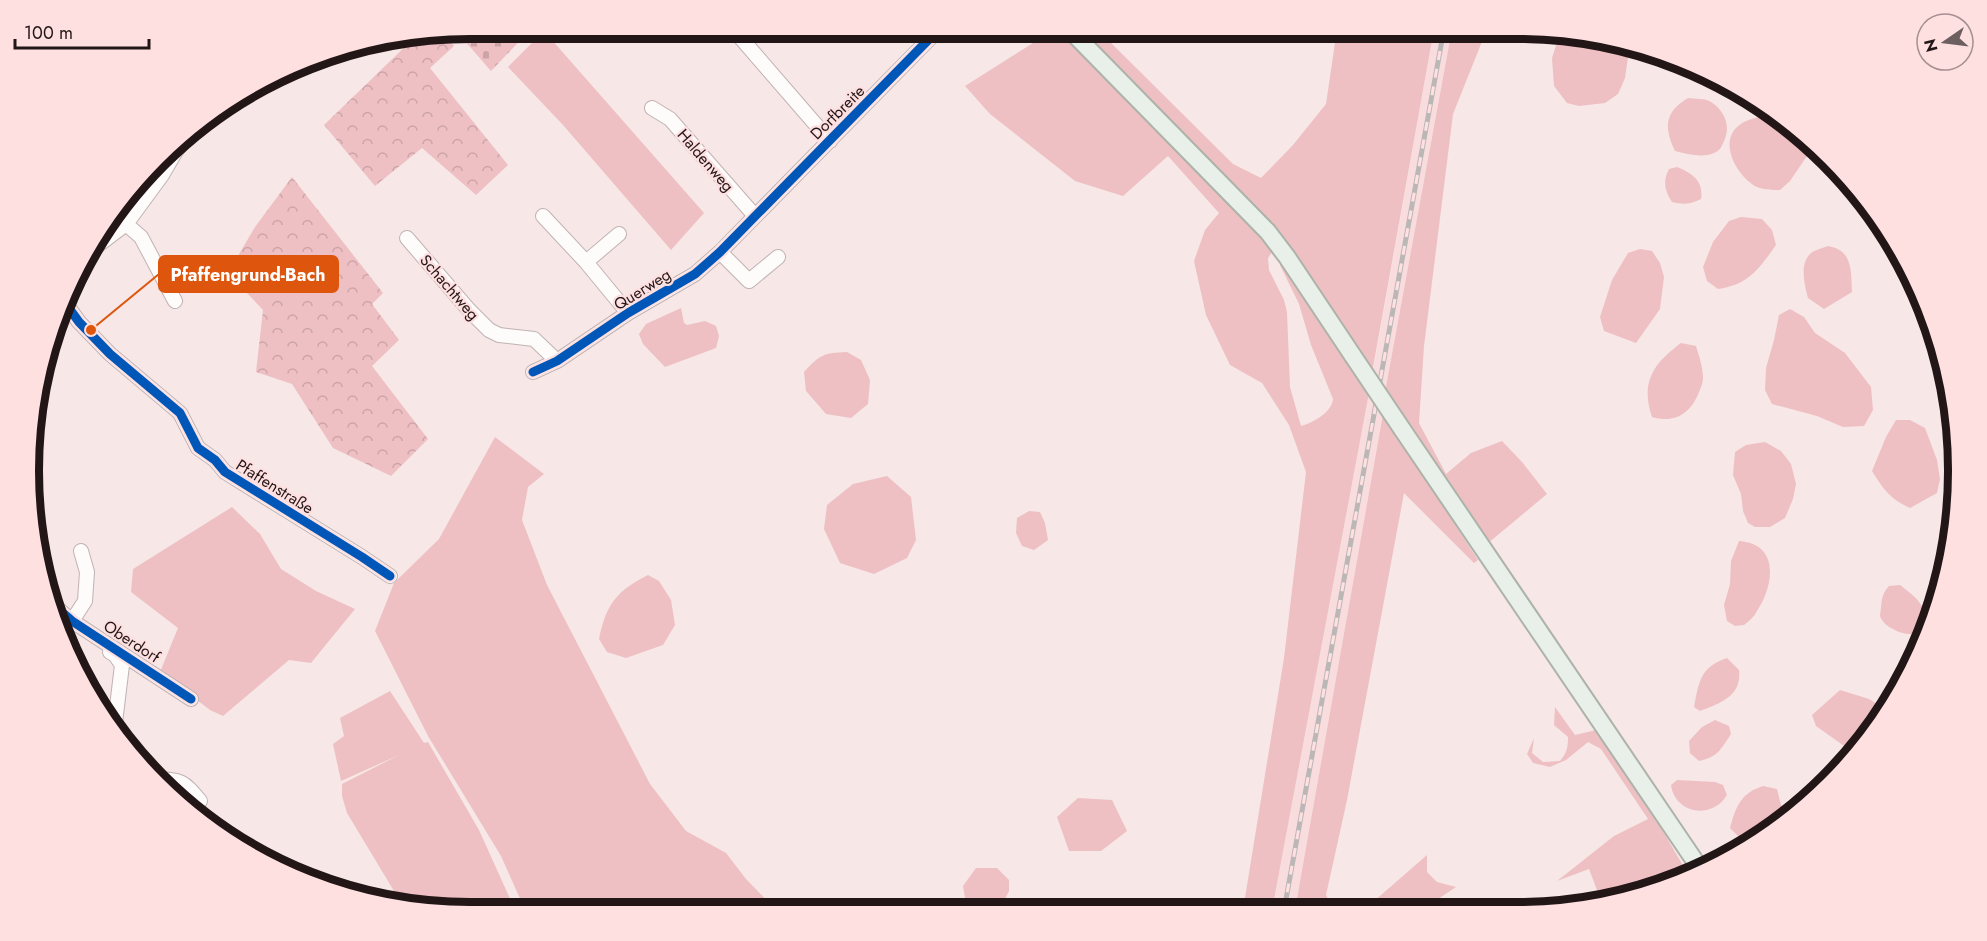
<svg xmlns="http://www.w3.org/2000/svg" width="1987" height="941" font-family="Jost,sans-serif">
  <defs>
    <pattern id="cemetery-stones" width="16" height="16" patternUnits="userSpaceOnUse" patternTransform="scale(1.5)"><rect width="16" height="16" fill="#eec0c3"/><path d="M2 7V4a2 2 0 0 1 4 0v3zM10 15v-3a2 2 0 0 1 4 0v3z" fill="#cca4a7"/></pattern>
    <pattern id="park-crowns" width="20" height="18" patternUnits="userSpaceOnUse" patternTransform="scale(1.5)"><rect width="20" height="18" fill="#eec0c3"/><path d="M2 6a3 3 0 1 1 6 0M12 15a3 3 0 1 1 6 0" fill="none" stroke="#cca4a7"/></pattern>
  </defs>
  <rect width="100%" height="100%" fill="#f7e7e7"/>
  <path fill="#f9ddde" d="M1434,29H1452L1385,392L1383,414L1311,822L1295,910H1272L1369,394Z"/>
  <path fill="#eec0c3" d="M1055,29H1059L1217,187L1274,249L1268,258L1269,270L1284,300L1287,312L1290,387L1301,426C1313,423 1332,412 1333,399L1311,345L1299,304L1280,265V256L1369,393L1272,910H1243L1284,658L1306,472L1289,425L1262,383L1230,365L1206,315L1194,261L1205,230L1219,213L1168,156L1123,196L1075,181L990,114L965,86Z
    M1077,29H1097L1233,164L1261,178L1293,145L1326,104L1337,29H1434L1372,373L1281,237Z
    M1452,29H1487L1453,114L1424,346L1419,423L1446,474L1471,453L1502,441L1522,462L1547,494L1487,544L1385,392Z
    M544,31L704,213L671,250L563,125L508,67Z
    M1560,33L1603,37L1624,43L1628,57L1625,78L1618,94L1605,103L1579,106L1567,103L1554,86L1552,58Z
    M1688,98C1695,99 1705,98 1711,102C1725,111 1731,126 1724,141C1722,146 1720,150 1716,152C1703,159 1688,154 1675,151C1664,128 1664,112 1688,98Z
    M1775,113L1812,144L1811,150L1790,181L1780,190C1773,190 1764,190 1757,187C1739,178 1719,146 1736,128C1745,118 1762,117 1775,113Z
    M1677,167C1692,173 1704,181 1701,199C1691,204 1684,205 1672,202C1664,190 1663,181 1669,169Z
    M1741,217L1762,219L1772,230L1776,245C1759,269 1748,285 1718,289L1707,281L1703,267L1713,242L1729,221Z
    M1828,246C1853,250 1851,271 1852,292L1824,309L1808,298C1805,286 1799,265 1810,254C1814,250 1823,248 1828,246Z
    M1640,249L1652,251L1660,263L1664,277L1660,309L1636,343L1604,331L1600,317L1612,280L1628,253Z
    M681,308L684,323L687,325L705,321L716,326L719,336L716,348L665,367L643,344L639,334L646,324Z
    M1790,309L1804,317L1815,333L1845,353L1871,387L1873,410L1864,426L1843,427L1817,416L1772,404L1765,390L1766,368L1774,340L1779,315Z
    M1681,343L1696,346C1699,356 1703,367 1703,378C1703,383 1701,387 1699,392C1691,413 1675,424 1652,417C1640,382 1654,363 1681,343Z
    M847,352L861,360L870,380L868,404L851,418L826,414L806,391L804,372C821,354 823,353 847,352Z
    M1383,414L1478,560L1474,563L1404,493L1347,800L1326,895L1334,910H1295Z
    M1896,420H1910L1925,428L1937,460L1940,479L1937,493L1910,508C1890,499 1884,490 1872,471L1886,437Z
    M495,437L544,474L528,487L522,520L547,585L650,784L686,831L726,853L746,879L777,911L526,912L501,856L428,736L375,631L394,583L439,539Z
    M1765,442L1781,451L1791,464L1796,484L1793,499L1785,518L1770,527H1755L1748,523L1743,511L1741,494L1733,475L1735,452L1746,445Z
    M887,476L911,497L916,540L907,558L874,574L840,563L824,529L827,505L853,484Z
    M232,507L260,534L281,569L316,591L355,609L311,663L289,660L223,716L210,710L160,672L178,628L131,592L133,569Z
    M1029,511L1040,512L1045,523L1048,540L1034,550L1022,546L1016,533L1017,518Z
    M1739,541C1780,544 1774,585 1757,611C1754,617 1749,621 1744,625L1735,626L1727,621L1724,605L1730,584L1731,561Z
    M648,575L659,581L671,600L675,625L663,645L626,658L607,652L599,639C606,605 616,591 648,575Z
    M1900,585C1909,592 1918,598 1923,608C1936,633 1911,640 1893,629C1888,627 1882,622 1880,616C1880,613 1881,610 1881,607C1882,597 1883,593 1889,586Z
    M1727,658L1739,670C1742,696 1721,703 1700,711L1694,707C1699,682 1700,667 1727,658Z
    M1840,690L1869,699L1885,709L1867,740L1854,753L1816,726L1812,715Z
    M390,691L424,743L428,742L479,830L516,912H470L403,906L347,813L342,796V784L399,755L341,781L333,744L344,736L340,718Z
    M1555,707L1575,735L1596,730L1656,819L1689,876L1596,903L1600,898L1589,869L1557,881L1614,836L1648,819L1601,749L1588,742L1566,760L1550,767L1533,763L1527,754L1534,738L1532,753L1543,762L1560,761C1567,753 1568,747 1568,737L1554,725Z
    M1715,720L1729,726L1731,734C1721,749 1718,757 1699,761L1690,753L1689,741L1702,727Z
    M1677,780L1715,782L1723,785L1727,795C1712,820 1675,814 1671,785Z
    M1763,786L1777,789L1783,813L1780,823L1749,842L1743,841L1730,828C1736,806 1741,793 1763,786Z
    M1078,798L1112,800L1127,831L1101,851H1069L1057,817Z
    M1427,855V872L1437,882L1456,887L1423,909H1365Z
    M976,868H997L1009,880V891L1000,909C991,912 974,914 968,905C965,901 964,891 963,886Z"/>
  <path fill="url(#cemetery-stones)" d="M471,29H531L491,71L456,31Z"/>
  <path fill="url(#park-crowns)" d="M444,33L454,46L430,68L508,165L476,195L422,148L375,186L324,125L414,38Z
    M292,177L383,293L372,304L399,340L372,366L428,439L391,476L333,448L292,384L256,372L263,310L228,273L255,227Z"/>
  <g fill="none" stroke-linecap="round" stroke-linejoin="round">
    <defs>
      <path id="minor" d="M733,29L830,141
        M652,108L670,119L755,216
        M543,216L586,262L628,313
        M126,224L141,237L175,301
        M407,238L469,310L489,330L499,335L534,339L557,361
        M89,252L126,224L162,175L176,151L194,128
        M720,252L749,281L778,257
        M586,262L619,234
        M63,300L79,322L110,354L180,413L198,448L215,460L225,472L362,557L390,576
        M533,372L557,361L628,313L695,274L720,252L939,29
        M57,608L72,621L191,699
        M72,621L85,601L87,572L81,551
        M110,652L115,655L122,665L115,723
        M155,779C181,780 183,780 200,801"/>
      <path id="major" d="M1069,29L1268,232L1287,257L1353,356
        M1402,429L1701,870"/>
    </defs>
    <use href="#minor" stroke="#c1b3b3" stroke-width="16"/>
    <use href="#major" stroke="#adb3a9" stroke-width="20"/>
    <use href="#minor" stroke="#fefbfb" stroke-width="14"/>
    <use href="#major" stroke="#e9f0ea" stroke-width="16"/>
    <defs>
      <path id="rail" d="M1284,910L1444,29"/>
    </defs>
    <use href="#rail" stroke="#bcb7b7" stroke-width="5"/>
    <use href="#rail" stroke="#fee0e1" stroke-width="3" stroke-dasharray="9" stroke-linecap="butt"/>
    <defs>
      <path id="major-bridge" d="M1353,356L1402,429"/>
    </defs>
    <use href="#major-bridge" stroke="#adb3a9" stroke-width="20" stroke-linecap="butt"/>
    <use href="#major-bridge" stroke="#e9f0ea" stroke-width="16"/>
    <defs>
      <path id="cycleway" d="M63,300L79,322L110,354L180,413L198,448L215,460L225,472L362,557L390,576
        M533,372L557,361L628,313L695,274L720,252L939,29
        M57,608L72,621L191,699"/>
    </defs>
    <use href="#cycleway" stroke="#fee0e1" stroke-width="13"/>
    <use href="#cycleway" stroke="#0057b8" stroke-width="9"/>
  </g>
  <g text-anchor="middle" stroke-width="4.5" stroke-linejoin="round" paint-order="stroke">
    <g font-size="16" fill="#231617" stroke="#fee0e1">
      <text transform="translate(837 112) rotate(-45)" y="6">Dorfbreite</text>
      <text transform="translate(706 160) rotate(49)" y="6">Haldenweg</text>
      <text transform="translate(450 287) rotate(49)" y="6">Schachtweg</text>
      <text transform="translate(642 289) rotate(-32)" y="6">Querweg</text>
      <text transform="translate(275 486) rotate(32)" y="6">Pfaffenstraße</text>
      <text transform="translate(132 641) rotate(33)" y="6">Oberdorf</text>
    </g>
  </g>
  <path d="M0 0H1987V941H0ZM470 39H1517A431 431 0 0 1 1948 470V471A431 431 0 0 1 1517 902H470A431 431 0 0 1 39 471V470A431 431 0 0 1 470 39Z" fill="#fee0e1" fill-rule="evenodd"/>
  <path fill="none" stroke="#231617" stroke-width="8" d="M470 39H1517A431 431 0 0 1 1948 470V471A431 431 0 0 1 1517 902H470A431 431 0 0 1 39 471V470A431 431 0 0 1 470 39Z"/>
  <path fill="none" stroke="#de560d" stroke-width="2" d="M91 330L159 274"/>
  <circle fill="#de560d" stroke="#fee0e1" stroke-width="2" cx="91" cy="330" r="6"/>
  <rect fill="#de560d" stroke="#de560d" stroke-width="2" x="159" y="256" width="179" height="36" rx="6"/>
  <g font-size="18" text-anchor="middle" font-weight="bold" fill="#fff">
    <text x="248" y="281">Pfaffengrund-Bach</text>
  </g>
  <g transform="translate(1945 42) rotate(256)"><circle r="28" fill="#fee0e1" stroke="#a68f90" stroke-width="1.5"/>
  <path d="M0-4.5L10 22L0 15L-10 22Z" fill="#6d5f60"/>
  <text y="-9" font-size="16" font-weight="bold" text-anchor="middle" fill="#231617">N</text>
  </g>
  <path d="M15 39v9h134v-9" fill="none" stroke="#231617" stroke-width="3"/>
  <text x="24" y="39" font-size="18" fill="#231617" stroke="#fee0e1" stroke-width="4.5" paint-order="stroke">100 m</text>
</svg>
